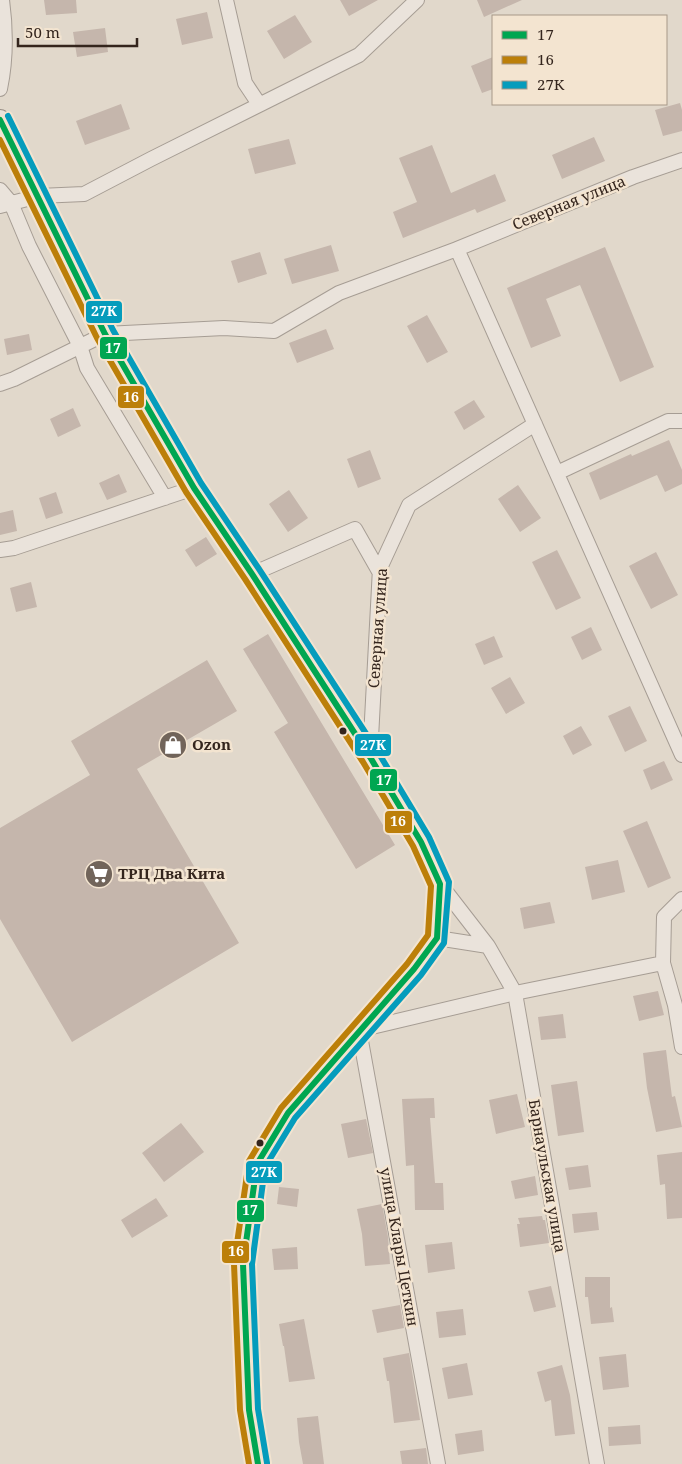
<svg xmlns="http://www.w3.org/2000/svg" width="682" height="1464" font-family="'Noto Serif',serif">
  <rect width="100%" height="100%" fill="#e1d8cb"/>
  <path fill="#c5b6ac" d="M44,0H76L77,13L46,15Z
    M340,0H378L349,16Z
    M477,0H522L484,17Z
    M207,12L213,38L182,45L176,19Z
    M295,15L312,42L284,59L267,31Z
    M105,28L108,52L77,57L73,32Z
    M493,57V89L482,93L471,66Z
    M680,103L682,110V131L663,136L655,110Z
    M121,104L130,129L85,145L76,121Z
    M594,137L605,161L562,179L552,155Z
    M289,139L296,164L255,174L248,149Z
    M432,145L451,193L495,174L506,201L477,213L475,209L403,238L393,212L417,202L399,158Z
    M331,245L339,271L292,284L284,259Z
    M605,247L654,367L620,382L580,285L546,299L561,336L531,348L507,288Z
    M260,252L267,274L238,283L231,261Z
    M427,315L448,352L427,363L407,326Z
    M326,329L334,349L297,363L289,343Z
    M29,334L32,350L7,355L4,339Z
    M474,400L485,417L464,430L454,412Z
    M73,408L81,426L58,437L50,419Z
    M669,440L682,470V484L665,492L657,475L600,500L589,473L631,454L632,456Z
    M370,450L381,479L358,488L347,459Z
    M119,474L127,492L107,500L99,483Z
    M518,485L541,518L520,532L498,499Z
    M289,490L308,518L288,532L269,504Z
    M56,492L63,513L46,519L39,498Z
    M13,510L17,531L0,535V513Z
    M206,537L217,554L196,567L185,550Z
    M557,550L581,598L556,610L532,562Z
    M656,552L678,595L651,609L629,566Z
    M31,582L37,607L16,612L10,588Z
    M591,627L602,650L582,660L571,637Z
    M268,634L395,845L356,869L274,732L288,723L243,649Z
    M494,636L503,657L484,665L475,644Z
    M207,660L237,711L137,769L239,943L72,1042L0,919V828L90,775L71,741Z
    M510,677L525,703L506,714L491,688Z
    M630,706L647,741L625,752L608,716Z
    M581,726L592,745L573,755L563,736Z
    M664,761L673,780L651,790L643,770Z
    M647,821L671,878L648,888L623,831Z
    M618,860L625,892L592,900L585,867Z
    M550,902L555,923L524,929L520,908Z
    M658,991L664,1015L639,1021L633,996Z
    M563,1014L566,1038L541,1040L538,1017Z
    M666,1050L672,1097L675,1096L682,1127L656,1132L647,1088L643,1053Z
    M577,1081L584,1132L558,1136L551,1085Z
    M517,1094L525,1127L496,1134L489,1100Z
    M434,1098L435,1118H430L435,1183H443L444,1210H415L414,1165L406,1166L402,1099Z
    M366,1119L373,1153L348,1158L341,1124Z
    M181,1123L204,1152L164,1182L142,1153Z
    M682,1152V1218L667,1219L665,1184L660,1185L657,1155Z
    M588,1165L591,1187L569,1190L565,1168Z
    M535,1176L538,1195L515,1199L511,1181Z
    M279,1187L299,1189L297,1207L277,1204Z
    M156,1198L168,1216L132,1238L121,1220Z
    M382,1204L388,1237L390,1264L365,1266L362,1234L357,1209Z
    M597,1212L599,1230L574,1233L572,1214Z
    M542,1216L543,1220H545L549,1243L520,1247L517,1224H520L518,1218Z
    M452,1242L455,1269L428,1273L425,1245Z
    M297,1247L298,1269L274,1270L272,1249Z
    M585,1277H610V1308L612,1307L614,1322L591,1324L588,1297H585Z
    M551,1286L556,1307L534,1312L528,1291Z
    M400,1305L404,1328L377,1333L372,1310Z
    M463,1309L466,1335L439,1338L436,1312Z
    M304,1319L315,1379L289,1382L284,1346H283L279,1324Z
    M409,1353L420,1420L394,1423L389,1381H387L383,1358Z
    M626,1354L629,1387L603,1390L599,1357Z
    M467,1363L473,1395L448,1399L442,1368Z
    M562,1365L570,1395L575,1434L555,1436L551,1400L545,1402L537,1372Z
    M318,1416L324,1464H303L299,1442L297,1418Z
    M640,1425L641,1444L609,1446L608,1427Z
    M482,1430L484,1451L458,1455L455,1434Z
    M426,1448L428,1464H402L400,1451Z"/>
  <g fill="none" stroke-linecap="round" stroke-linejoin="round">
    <defs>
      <path id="street" d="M226,0L245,83L259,104
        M0,89C6,60 6,29 2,0
        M0,190L11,203L29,246L80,346L87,368L165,498
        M0,206L39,196L84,194L151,159L359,55L417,0
        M457,249L633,177L682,160
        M0,384L14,379L105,334L224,328L274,331L339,293L457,249L682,755
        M557,473L668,421H682
        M0,550L14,548L194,488
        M252,574L355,529L380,573
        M370,757L380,568L409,505L535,424
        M440,884L488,946
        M437,938L488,946L515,993L597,1464
        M663,963L675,1005L682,1047
        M438,1464L359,1030L515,993L663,963L664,917L682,899"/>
      <path id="secondary" d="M0,120L105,334L194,488L252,574L370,757L421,842L440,884L437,938L414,969L288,1113L257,1164L243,1264L249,1410L258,1464"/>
    </defs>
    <use href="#street" stroke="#a69d94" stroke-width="16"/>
    <use href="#secondary" stroke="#968d84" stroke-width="22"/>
    <use href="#street" stroke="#eae3db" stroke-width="14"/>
    <use href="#secondary" stroke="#eae3db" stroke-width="20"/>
    <defs>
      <path id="bus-1" d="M0,120L105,334L194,488L252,574L370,757L421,842L440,884L437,938L414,969L288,1113L257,1164L243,1264L249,1410L258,1464"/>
      <path id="bus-2" d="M0,140L97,338L186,492L245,579L363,762L413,846L431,886L428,935L407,964L281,1108L249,1161L234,1264L240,1410L249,1464"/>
      <path id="bus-3" d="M8,116L113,330L201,483L259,569L378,752L429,837L449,882L444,943L421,975L295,1118L265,1167L252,1264L258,1409L267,1463"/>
    </defs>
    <use href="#bus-1" stroke="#f3e4d0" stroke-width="10"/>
    <use href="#bus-2" stroke="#f3e4d0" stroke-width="10"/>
    <use href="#bus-3" stroke="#f3e4d0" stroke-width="10"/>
    <use href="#bus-1" stroke="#00a651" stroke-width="6"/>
    <use href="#bus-2" stroke="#bc7f09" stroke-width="6"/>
    <use href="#bus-3" stroke="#059cbc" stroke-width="6"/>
  </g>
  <defs>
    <symbol id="shop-disc" viewBox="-11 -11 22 22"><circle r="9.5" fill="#71645a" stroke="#f3e4d0"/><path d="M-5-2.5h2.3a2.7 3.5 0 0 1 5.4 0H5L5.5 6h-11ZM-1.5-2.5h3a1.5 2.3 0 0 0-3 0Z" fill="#fff"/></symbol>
    <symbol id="supermarket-disc" viewBox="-11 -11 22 22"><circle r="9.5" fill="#71645a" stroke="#f3e4d0"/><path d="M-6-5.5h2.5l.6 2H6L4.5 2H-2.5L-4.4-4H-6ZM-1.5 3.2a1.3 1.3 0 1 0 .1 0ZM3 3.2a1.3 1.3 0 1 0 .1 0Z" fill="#fff"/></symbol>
  </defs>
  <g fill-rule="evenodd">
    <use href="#shop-disc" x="157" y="729" width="32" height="32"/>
    <use href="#supermarket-disc" x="83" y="858" width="32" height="32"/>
  </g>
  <g fill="#34251d" stroke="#f3e4d0" stroke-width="2">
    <circle cx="343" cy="731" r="4.5"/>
    <circle cx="260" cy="1143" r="4.5"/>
  </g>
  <g text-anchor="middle" stroke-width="5" stroke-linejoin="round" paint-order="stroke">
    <g font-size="15" fill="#34251d" stroke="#f3e4d0">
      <text transform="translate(569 203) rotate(-22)" y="5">Северная улица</text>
      <text transform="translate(378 628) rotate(-86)" y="5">Северная улица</text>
      <text transform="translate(547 1176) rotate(80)" y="5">Барнаульская улица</text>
      <text transform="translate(399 1247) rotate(80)" y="5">улица Клары Цеткин</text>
    </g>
    <g font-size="15" font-weight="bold" fill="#34251d" stroke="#f3e4d0" text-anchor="start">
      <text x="192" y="750">Ozon</text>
      <text x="118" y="879">ТРЦ Два Кита</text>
    </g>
  </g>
  <g stroke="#f3e4d0" stroke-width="2">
    <rect x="85" y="300" width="38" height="24" rx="5" fill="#059cbc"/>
    <rect x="99" y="336" width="29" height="24" rx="5" fill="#00a651"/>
    <rect x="117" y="385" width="28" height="24" rx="5" fill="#bc7f09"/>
    <rect x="354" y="733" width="38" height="24" rx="5" fill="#059cbc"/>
    <rect x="369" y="768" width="29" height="24" rx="5" fill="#00a651"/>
    <rect x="384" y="810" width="29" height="24" rx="5" fill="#bc7f09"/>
    <rect x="245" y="1160" width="38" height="24" rx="5" fill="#059cbc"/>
    <rect x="236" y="1199" width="29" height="24" rx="5" fill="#00a651"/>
    <rect x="221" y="1240" width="29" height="24" rx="5" fill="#bc7f09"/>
  </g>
  <g font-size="14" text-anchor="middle" font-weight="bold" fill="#fff">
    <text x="104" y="316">27К</text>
    <text x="113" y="353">17</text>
    <text x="131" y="402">16</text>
    <text x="373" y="750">27К</text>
    <text x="384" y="785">17</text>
    <text x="398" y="826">16</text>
    <text x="264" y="1177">27К</text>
    <text x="250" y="1215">17</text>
    <text x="236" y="1256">16</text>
  </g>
  <rect x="492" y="15" width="175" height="90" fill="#f3e4d0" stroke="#a79888"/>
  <rect x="502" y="31" width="25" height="8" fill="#00a651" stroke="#a79888"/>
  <text x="537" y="40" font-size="15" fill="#34251d">17</text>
  <rect x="502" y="56" width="25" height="8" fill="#bc7f09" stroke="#a79888"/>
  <text x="537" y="65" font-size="15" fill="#34251d">16</text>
  <rect x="502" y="81" width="25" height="8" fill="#059cbc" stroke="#a79888"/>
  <text x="537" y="90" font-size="15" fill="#34251d">27К</text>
  <path d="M18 38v8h119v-8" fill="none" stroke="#34251d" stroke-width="2.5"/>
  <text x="25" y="38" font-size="15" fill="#34251d" stroke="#f3e4d0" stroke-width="4" paint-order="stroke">50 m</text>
</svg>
